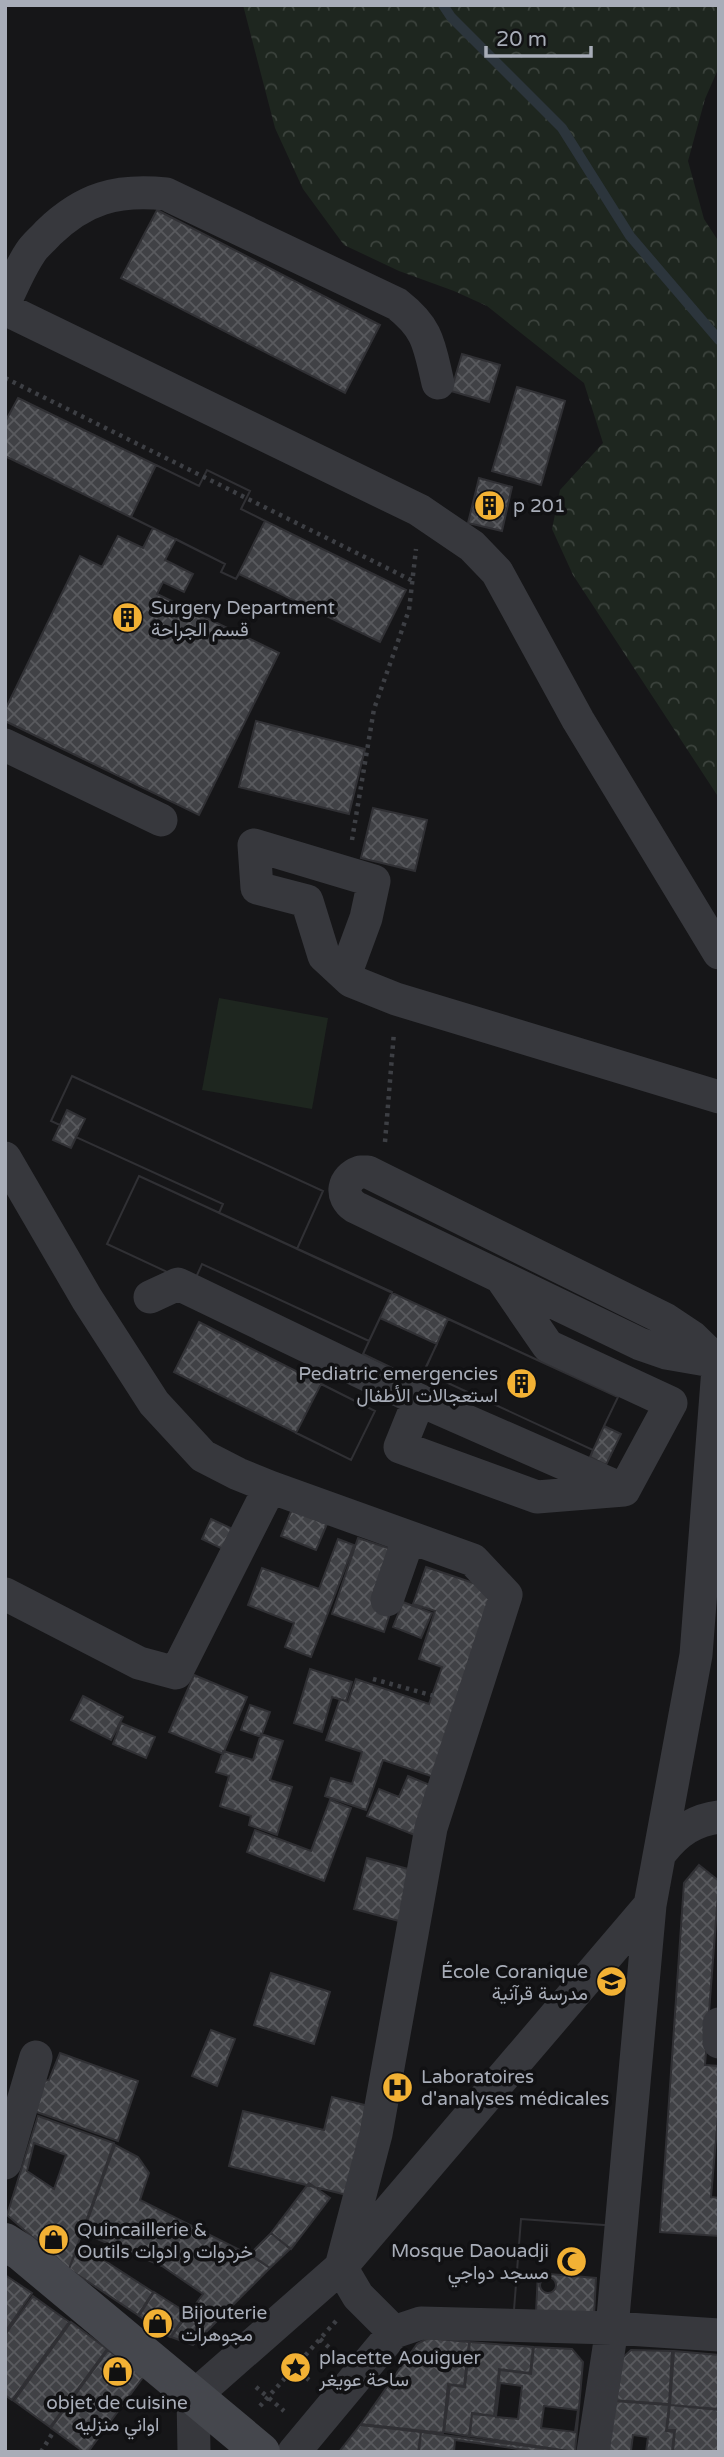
<svg xmlns="http://www.w3.org/2000/svg" width="724" height="2457" font-family="'Varela Round',Vazirmatn,sans-serif">
  <defs>
    <pattern id="forest-crowns" width="20" height="18" patternUnits="userSpaceOnUse" patternTransform="scale(1.75)"><rect width="20" height="18" fill="#1e261f"/><path d="M2 6a3 3 0 1 1 6 0M12 15a3 3 0 1 1 6 0" fill="none" stroke="#3c433d"/></pattern>
    <pattern id="building-cross-hatch" width="8" height="8" patternUnits="userSpaceOnUse" patternTransform="scale(1.75)"><rect width="8" height="8" fill="#404145"/><path d="M0 0l8 8M0 8l8-8" fill="none" stroke="#595a5e"/></pattern>
  </defs>
  <rect width="100%" height="100%" fill="#161618"/>
  <path fill="url(#forest-crowns)" d="M243,5H719V67L705,99L688,161L704,219L719,242V798L573,575L552,529L560,490L603,443L584,383L487,306L454,291L399,271L344,245L303,189L275,128Z"/>
  <path fill="#1e261f" d="M219,998L328,1018L312,1109L202,1090Z"/>
  <g fill="none" stroke-linecap="round" stroke-linejoin="round">
    <path stroke="#2c353c" stroke-width="10" d="M443,5L451,17L562,128L630,236L719,340"/>
  </g>
  <path fill="url(#building-cross-hatch)" stroke="#303034" stroke-width="2" fill-rule="evenodd" d="M157,210L380,325L345,393L121,278Z
    M462,354L500,365L489,402L451,391Z
    M517,387L565,401L541,485L492,471Z
    M18,398L199,486L207,470L250,491L241,509L406,590L380,642L239,574L236,579L221,572L225,564L176,539L165,560L193,574L184,592L163,582L157,594L279,653L199,815L5,721V710L80,556L102,567L118,536L143,548L153,528L5,456V422Z
    M156,465L199,486L207,470L250,491L241,509L265,521L236,579L221,572L225,564L131,517Z
    M479,478L512,487L502,531L468,523Z
    M256,721L365,749L349,814L239,787Z
    M373,808L427,820L415,871L361,858Z
    M72,1076L323,1191L297,1249L219,1213L223,1204L76,1137L71,1148L53,1140L60,1125L51,1121Z
    M72,1076L323,1191L297,1249L618,1397L604,1426L621,1434L606,1465L590,1457L593,1450L424,1372L419,1381L363,1354L369,1341L202,1264L193,1284L107,1244L139,1176L219,1213L223,1204L76,1137L71,1148L53,1140L60,1125L51,1121Z
    M67,1110L85,1119L71,1148L53,1140Z
    M139,1176L392,1292L369,1341L202,1264L193,1284L107,1244Z
    M380,1318L437,1344L419,1381L363,1354Z
    M448,1319L618,1397L604,1426L621,1434L606,1465L590,1457L593,1450L424,1372Z
    M199,1322L375,1411L351,1460L174,1372Z
    M321,1384L375,1411L351,1460L296,1433Z
    M604,1426L621,1434L606,1465L590,1457Z
    M292,1509L327,1524L316,1550L281,1536Z
    M211,1519L237,1531L227,1551L202,1539Z
    M358,1538L409,1555L384,1632L332,1614Z
    M338,1539L354,1545L311,1657L285,1647L294,1623L248,1605L262,1568L319,1589Z
    M426,1567L500,1592L437,1778L383,1760L366,1810L325,1796L331,1778L352,1784L362,1752L326,1740L340,1699L348,1702L356,1679L429,1704L442,1667L419,1659L435,1611L413,1604Z
    M403,1602L432,1613L421,1638L393,1627Z
    M310,1669L352,1682L346,1701L332,1697L322,1732L294,1723Z
    M194,1675L247,1697L223,1754L169,1732Z
    M83,1696L123,1717L111,1740L71,1720Z
    M250,1705L270,1712L261,1737L241,1730Z
    M121,1723L155,1737L146,1758L113,1744Z
    M261,1734L283,1741L270,1780L292,1787L277,1835L249,1825L251,1816L220,1806L229,1776L216,1772L223,1751L253,1760Z
    M408,1776L437,1788L417,1836L367,1816L379,1789L399,1797Z
    M330,1800L351,1808L324,1881L247,1852L255,1830L311,1851Z
    M367,1858L412,1870L399,1921L354,1909Z
    M699,1865L719,1881L705,2065L719,2066V2104L711,2197L719,2198V2236L660,2232L684,1883Z
    M271,1973L330,1992L314,2044L254,2025Z
    M211,2030L235,2039L217,2086L192,2076Z
    M60,2053L138,2081L118,2141L34,2111L41,2082L49,2080Z
    M332,2097L373,2107L351,2196L229,2166L243,2111L324,2130Z
    M38,2116L114,2143L69,2269L7,2215ZM34,2143L66,2155L54,2189L27,2171Z
    M115,2145L138,2157L149,2173L140,2200L248,2254L270,2268L193,2345L171,2337L203,2294L162,2266L83,2233Z
    M309,2183L330,2198L291,2249L271,2233Z
    M521,2219L617,2226L604,2316L514,2310Z
    M521,2219L617,2226L604,2316H594L596,2278L538,2273L536,2312L514,2310Z
    M271,2233L290,2249L270,2268L250,2254Z
    M79,2244L153,2292L138,2315L69,2269Z
    M5,2275L32,2293L5,2332Z
    M540 2285a8 8 0 1 1 16 0a8 8 0 1 1-16 0Z
    M154,2292L187,2313L170,2337L139,2316Z
    M33,2296L69,2322L12,2400L5,2395V2335Z
    M71,2322L107,2349L50,2427L14,2401Z
    M428,2338L469,2342L464,2386L448,2384L443,2433L361,2424L417,2344Z
    M470,2342L533,2347L530,2373L499,2369L494,2416L472,2413L469,2436L444,2432L450,2385L465,2387Z
    M534,2347L572,2349L583,2362L575,2452L470,2436L472,2414L494,2416L500,2370L531,2374ZM500,2383L522,2386L518,2419L496,2417ZM544,2406L578,2410L575,2432L541,2428Z
    M108,2350L144,2376L88,2452H84L51,2428Z
    M631,2350L672,2351L669,2404L613,2400L619,2361Z
    M674,2351L719,2355V2409L670,2405Z
    M613,2401L669,2405L666,2431L674,2432L672,2452H646L648,2437L633,2435L631,2451L633,2452H606Z
    M670,2405L719,2410V2452H673L675,2430H667Z
    M360,2425L421,2432L418,2452H339Z
    M421,2432L571,2452H539L455,2440L454,2452H419Z"/>
  <g fill="none" stroke-linecap="round" stroke-linejoin="round">
    <path stroke="#3d3f44" stroke-width="4.5" stroke-dasharray="3.5 5" stroke-linecap="butt" d="M5,378L413,581
      M352,840L374,709L409,610L416,549
      M385,1142L394,1032
      M373,1679L438,1697
      M320,2339L334,2352
      M287,2361L309,2380
      M256,2387L284,2411
      M260,2406L336,2321
      M41,2452L52,2434"/>
    <path stroke="#37383d" stroke-width="33" d="M5,302C13,285 20,268 30,253C34,246 42,240 48,233C84,198 117,189 166,194L397,304C429,329 429,345 438,383
      M5,309L419,510L472,546L497,572L578,720L719,953
      M5,745L161,820
      M345,975L366,918L374,881L254,845L257,888L307,901L324,956L351,981L396,999L719,1097
      M5,1158L87,1299L154,1403L203,1456L238,1474L270,1487L473,1560L506,1595L431,1828L376,2134L341,2267L358,2296L394,2332L421,2323L612,2328L719,2335
      M360,1172H368L382,1179L665,1319L692,1337L718,1362L666,1353L640,1344L355,1207C339,1196 343,1178 360,1172Z
      M502,1279L548,1346L671,1403L624,1490L537,1497L400,1447L419,1400L624,1490
      M150,1297L178,1284L419,1400
      M5,1594L139,1663L176,1673L270,1487
      M387,1600L409,1537
      M662,1851C677,1832 694,1820 719,1817
      M719,2024V2042
      M5,2163L36,2057
      M194,2452L193,2397L341,2267L650,1905
      M294,2452L394,2332
      M593,2452L612,2328L650,1905L696,1655L719,1355"/>
    <path stroke="#45474d" stroke-width="38" d="M5,2242L21,2252L261,2452"/>
  </g>
  <defs>
    <symbol id="building-disc" viewBox="-11 -11 22 22"><circle r="9.5" fill="#f2b134" stroke="#111113"/><path d="M-4-6H4V6H1V3H-1V6H-4ZM-2.5-4.3h1.7v1.8h-1.7ZM.8-4.3h1.7v1.8H.8ZM-2.5-1h1.7V.8h-1.7ZM.8-1h1.7V.8H.8Z" fill="#111"/></symbol>
    <symbol id="school-disc" viewBox="-11 -11 22 22"><circle r="9.5" fill="#f2b134" stroke="#111113"/><path d="M0-5L7-2L0 1L-7-2ZM-4 1L0 2.5L4 1V4Q0 6-4 4Z" fill="#111"/></symbol>
    <symbol id="hospital-disc" viewBox="-11 -11 22 22"><circle r="9.5" fill="#f2b134" stroke="#111113"/><path d="M-5-5h3v3.5h4V-5h3V5h-3V1.5h-4V5h-3Z" fill="#111"/></symbol>
    <symbol id="shop-disc" viewBox="-11 -11 22 22"><circle r="9.5" fill="#f2b134" stroke="#111113"/><path d="M-5-2.5h2.3a2.7 3.5 0 0 1 5.4 0H5L5.5 6h-11ZM-1.5-2.5h3a1.5 2.3 0 0 0-3 0Z" fill="#111"/></symbol>
    <symbol id="mosque-disc" viewBox="-11 -11 22 22"><circle r="9.5" fill="#f2b134" stroke="#111113"/><path d="M3.5-4.9A6 6 0 1 0 3.5 4.9A5 5 0 1 1 3.5-4.9Z" fill="#111"/></symbol>
    <symbol id="sight-disc" viewBox="-11 -11 22 22"><circle r="9.5" fill="#f2b134" stroke="#111113"/><path d="M0-6L1.8-2.2L6-1.7L2.9 1.2L3.7 5.4L0 3.3L-3.7 5.4L-2.9 1.2L-6-1.7L-1.8-2.2Z" fill="#111"/></symbol>
  </defs>
  <g fill-rule="evenodd">
    <use href="#building-disc" x="472" y="488" width="35" height="35"/>
    <use href="#building-disc" x="110" y="600" width="35" height="35"/>
    <use href="#building-disc" x="504" y="1366" width="35" height="35"/>
    <use href="#school-disc" x="594" y="1964" width="35" height="35"/>
    <use href="#hospital-disc" x="380" y="2070" width="35" height="35"/>
    <use href="#shop-disc" x="36" y="2222" width="35" height="35"/>
    <use href="#mosque-disc" x="554" y="2244" width="35" height="35"/>
    <use href="#shop-disc" x="140" y="2306" width="35" height="35"/>
    <use href="#sight-disc" x="278" y="2350" width="35" height="35"/>
    <use href="#shop-disc" x="100" y="2354" width="35" height="35"/>
  </g>
  <g text-anchor="middle" stroke-width="7" stroke-linejoin="round" paint-order="stroke">
    <g font-size="19" fill="#a8adb8" stroke="#111113" text-anchor="start">
      <text x="513" y="512">p 201</text>
      <text x="151" y="614">Surgery Department<tspan x="151" dy="22">قسم الجراحة</tspan></text>
      <text x="498" y="1380" text-anchor="end">Pediatric emergencies<tspan x="498" dy="22">استعجالات الأطفال</tspan></text>
      <text x="588" y="1978" text-anchor="end">École Coranique<tspan x="588" dy="22">مدرسة قرآنية</tspan></text>
      <text x="421" y="2083">Laboratoires<tspan x="421" dy="22">d'analyses médicales</tspan></text>
      <text x="77" y="2236">Quincaillerie &amp;<tspan x="77" dy="22">Outils خردوات و ادوات</tspan></text>
      <text x="549" y="2257" text-anchor="end">Mosque Daouadji<tspan x="549" dy="22">مسجد دواجي</tspan></text>
      <text x="181" y="2319">Bijouterie<tspan x="181" dy="22">مجوهرات</tspan></text>
      <text x="319" y="2364">placette Aouiguer<tspan x="319" dy="22">ساحة عويغر</tspan></text>
      <text x="117" y="2409" text-anchor="middle">objet de cuisine<tspan x="117" dy="22">اواني منزليه</tspan></text>
    </g>
  </g>
  <rect width="724" height="2457" fill="none" stroke="#a8adb8" stroke-width="14"/>
  <path d="M486 46v10h105v-10" fill="none" stroke="#a8adb8" stroke-width="3.5"/>
  <text x="496" y="46" font-size="21" fill="#a8adb8" stroke="#111113" stroke-width="5" paint-order="stroke">20 m</text>
</svg>
